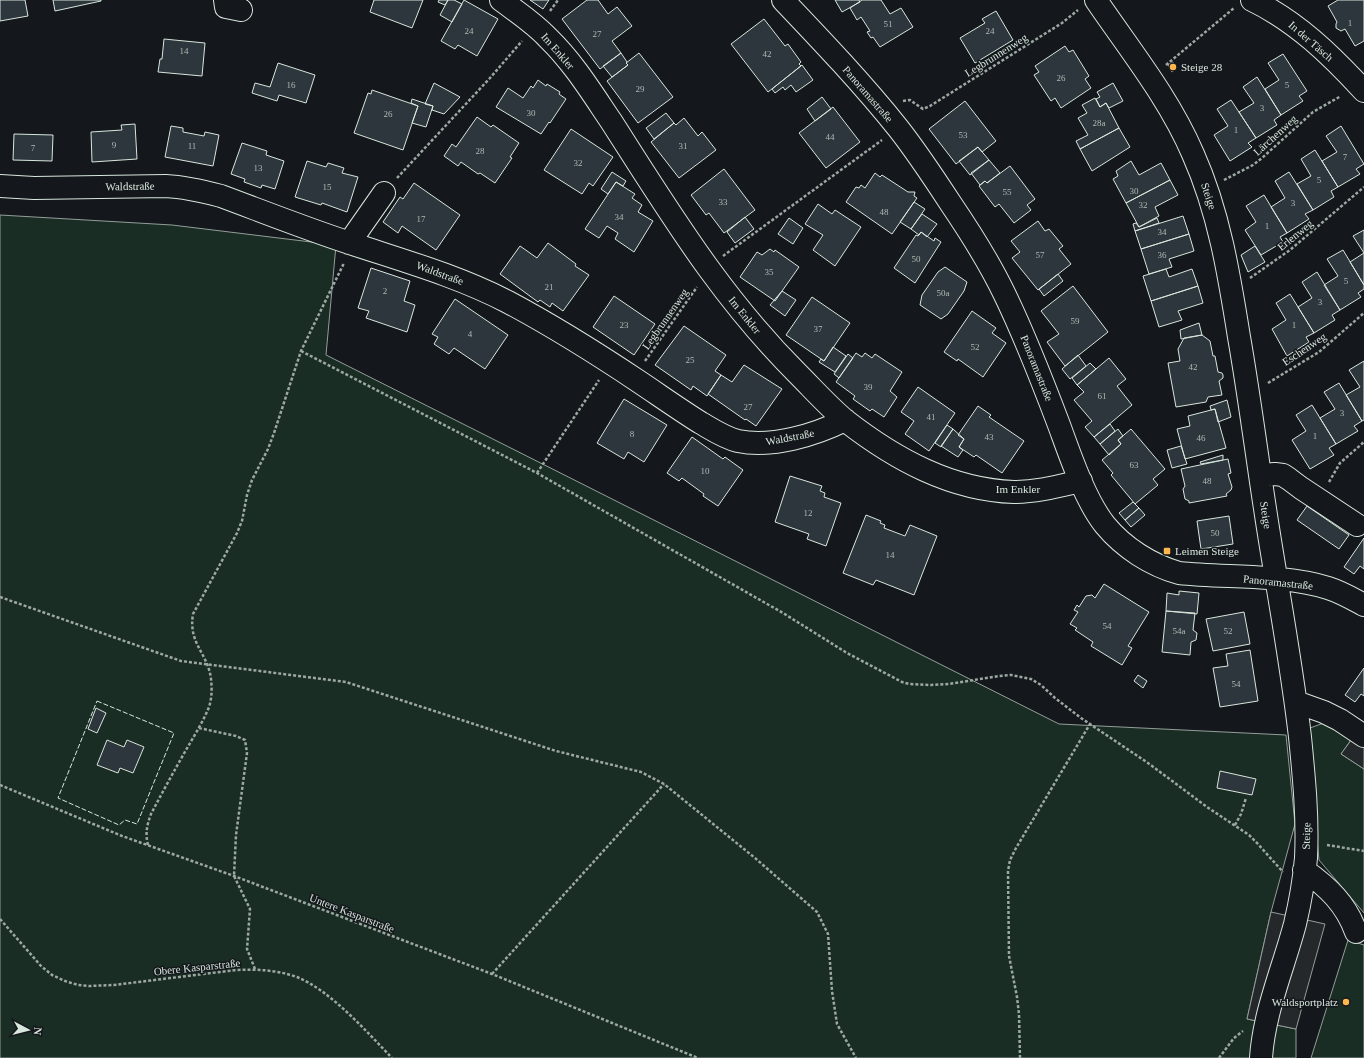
<svg xmlns="http://www.w3.org/2000/svg" width="1364" height="1058" font-family="'Times New Roman',serif">
  <rect width="100%" height="100%" fill="#14181c"/>
  <path fill="#1a2d24" stroke="#939e99" d="M0,215L172,225L336,245L326,355L1059,724L1286,735L1295,824L1271,912L1247,1019L1296,1029V1058H0Z
    M1324,723L1351,740L1341,754L1364,769V913L1319,860L1307,729Z
    M1348,940L1364,945V1058H1311Z"/>
  <path fill="#24282b" stroke="#939e99" d="M1357,732L1364,736V769L1341,754Z
    M1271,912L1325,924L1296,1029L1247,1019Z"/>
  <path fill="#2c363c" stroke="#d8e6dc" d="M0,0H25L28,16L0,21Z
    M53,0H101V1L55,11Z
    M374,0H423L412,28L370,12Z
    M439,0H448L445,5L438,2Z
    M448,0H454L462,4L452,22L440,15Z
    M464,0L498,19L477,56L458,45L455,49L441,41Z
    M530,0H549L543,9Z
    M587,0H598L608,14L617,7L632,26L612,41L621,53L600,69L562,19Z
    M835,0H859L860,2L842,12Z
    M862,0H881L890,14L901,8L913,27L880,47L873,37L871,38L867,32L870,31L861,17L857,20L850,8Z
    M1338,0H1364V41L1355,46L1345,29L1341,31L1336,28V24L1337,22L1328,6Z
    M996,11L1013,40L975,63L960,38L985,23L982,19Z
    M764,19L785,46L788,44L801,62L799,64L801,66L768,92L731,44Z
    M164,39L205,43L202,76L158,72L160,59H162Z
    M1065,46L1069,52L1073,50L1089,76L1085,79L1091,88L1061,108L1055,98L1051,101L1034,75L1039,72L1035,66Z
    M621,53L627,62L626,63L628,65L612,77L603,66Z
    M639,53L673,97L638,123L607,81L628,65L626,63Z
    M1283,54L1307,91L1299,96L1303,101L1281,115L1265,89L1279,80L1268,63Z
    M1173,62L1177,68L1172,72L1168,65Z
    M278,63L315,75L306,103L279,95L277,101L252,93L255,83L270,87Z
    M802,65L813,80L796,92L791,85L785,90L783,87L775,93L772,89Z
    M1257,77L1281,115L1274,120L1277,125L1256,138L1239,112L1254,103L1243,87Z
    M538,80L546,86L547,84L560,92L559,94L566,99L550,123L549,122L541,134L496,107L508,88L523,98L531,86L533,88Z
    M434,83L460,97L444,114L432,110L433,106L425,104Z
    M1113,83L1123,101L1109,108L1106,103L1100,107L1096,99L1100,97L1097,92Z
    M372,90L418,106L403,150L354,133L368,93L371,94Z
    M822,97L831,109L815,121L807,109Z
    M1095,98L1100,107L1106,103L1119,128L1080,149L1076,141L1088,135L1078,118L1087,113L1082,105Z
    M412,99L433,106L426,127L412,123L418,106L411,103Z
    M1231,100L1256,138L1248,143L1252,147L1230,161L1214,135L1228,126L1217,109Z
    M965,101L996,141L982,152L978,147L956,164L929,129Z
    M833,107L860,142L826,168L799,133Z
    M666,113L674,123L654,139L646,128Z
    M477,117L491,127L493,125L519,143L510,157L512,158L495,183L480,173L478,174L461,162L458,166L444,156L452,144L456,147Z
    M684,118L698,136L702,132L716,150L679,178L651,142L674,123L676,125Z
    M135,124L137,159L92,162L91,132L122,130L121,125Z
    M171,126L183,128V132L204,136L205,132L219,135L213,166L165,157Z
    M1341,126L1364,164L1356,169L1360,174L1338,187L1322,161L1337,152L1326,136Z
    M1119,128L1130,147L1092,171L1080,149Z
    M571,129L613,157L593,186L589,183L582,194L544,170Z
    M14,134L53,135L52,161L13,160Z
    M242,143L267,151L266,155L284,161L275,189L262,185L261,188L244,182L245,179L231,174Z
    M978,147L989,160L970,175L959,161Z
    M1315,150L1338,187L1331,191L1334,197L1313,210L1297,184L1311,176L1301,159Z
    M989,160L1000,173L987,183L985,181L980,185L971,173Z
    M307,161L326,167L328,163L344,168L342,173L358,177L347,212L322,203L321,205L295,197Z
    M1131,161L1139,175L1161,163L1170,180L1126,203L1113,179L1118,176L1116,171Z
    M1010,166L1035,199L1027,205L1031,210L1014,223L999,204L995,207L979,186L985,181L987,183Z
    M724,169L755,210L724,233L709,213L706,215L691,195Z
    M612,172L626,181L623,186L616,182L608,194L601,189Z
    M1289,172L1313,210L1305,214L1309,219L1287,233L1271,207L1285,198L1275,181Z
    M875,173L880,177L882,175L908,192H915L914,196L917,198L892,234L846,202L856,187L859,188L861,185L865,188Z
    M1170,180L1178,195L1155,207L1159,216L1139,227L1126,203Z
    M616,182L635,194L632,198L642,205L638,212L653,221L634,252L615,239L618,233L607,226L599,238L585,229Z
    M414,183L460,215L436,250L402,226L398,233L383,222L400,197L403,199Z
    M1264,195L1287,233L1280,237L1283,242L1261,255L1245,230L1256,222L1246,206Z
    M914,202L925,209L911,229L900,222Z
    M818,204L832,214L835,210L861,227L835,266L813,250L823,235L805,224Z
    M922,214L937,224L927,237L921,232L919,235L911,229Z
    M1183,216L1189,234L1141,249L1135,231Z
    M745,217L754,229L735,243L727,232Z
    M789,218L803,228L793,244L778,234Z
    M1157,218L1159,223L1135,231L1133,224L1136,223L1139,227Z
    M1038,221L1045,231L1049,229L1063,246L1059,249L1071,264L1038,290L1012,258L1020,252L1011,241Z
    M1364,230V285L1350,262L1364,253L1353,236Z
    M921,232L934,241L935,238L941,242L915,283L894,268L916,235L918,236Z
    M1189,234L1194,251L1169,259L1172,267L1149,274L1141,249Z
    M548,243L576,264L575,266L589,275L563,311L552,303L550,307L540,300L538,302L500,274L520,246L537,258Z
    M1255,246L1265,262L1248,272L1241,255Z
    M770,249L774,252L775,250L799,267L775,301L740,277L757,252L762,255Z
    M1343,250L1364,285V289L1358,293L1361,297L1340,310L1324,285L1338,276L1327,259Z
    M945,267L967,282L964,291L948,314L941,319L920,305L922,295L938,272Z
    M371,268L410,281L404,301L415,305L407,332L366,318L369,311L358,308Z
    M1166,269L1169,277L1192,269L1198,286L1151,301L1143,276Z
    M1317,272L1340,310L1332,315L1335,320L1314,333L1298,307L1312,298L1302,282Z
    M1058,274L1063,281L1044,296L1039,289Z
    M1073,286L1108,332L1065,366L1047,342L1059,334L1041,311Z
    M1198,286L1203,303L1178,311L1182,320L1159,327L1151,301Z
    M782,291L796,300L785,316L770,305Z
    M1290,294L1314,333L1306,337L1309,342L1287,356L1272,329L1286,320L1276,303Z
    M614,296L655,324L634,355L593,327Z
    M812,297L850,323L824,361L786,335Z
    M455,299L508,335L485,369L454,348L449,354L434,344L438,337L432,334Z
    M972,311L996,328L992,333L1006,343L983,377L958,359L957,361L944,352Z
    M1199,323L1202,335L1181,339L1180,330Z
    M684,326L726,355L715,371L721,375L707,396L693,386L691,390L655,365Z
    M1202,335L1210,341L1213,356H1215L1218,372L1222,373L1223,375V378L1219,381L1222,395L1208,397L1206,402L1176,407L1168,363L1180,361L1178,349L1184,338Z
    M833,347L846,356L835,372L819,362L821,359L824,361Z
    M856,353L862,357L865,353L872,358L875,354L902,372L890,391L897,397L884,417L872,409L870,411L853,399L855,396L836,382Z
    M848,354L853,358L839,378L834,374Z
    M1078,355L1086,366L1070,379L1062,369Z
    M1109,358L1126,379L1117,386L1132,405L1094,437L1085,427L1092,421L1074,400L1084,392L1077,385Z
    M1364,361V420L1362,421L1346,395L1360,387L1349,370Z
    M1090,363L1096,369L1077,385L1072,378Z
    M744,365L782,389L756,426L746,419L745,420L708,394L721,375L732,382Z
    M1339,383L1362,421L1354,426L1358,431L1336,444L1320,418L1335,409L1324,392Z
    M918,387L955,413L929,451L905,434L914,421L901,412Z
    M624,399L667,425L644,462L628,452L624,459L597,443Z
    M1227,400L1231,417L1218,422L1215,409L1211,410L1210,406Z
    M1312,405L1336,444L1329,448L1334,455L1310,469L1292,440L1306,431L1296,415Z
    M978,406L991,415L989,417L1024,441L1002,473L976,455L974,457L959,447L964,439L958,435Z
    M1215,409L1226,448L1185,459L1177,429L1190,426L1188,416Z
    M1110,424L1115,431L1100,444L1094,437Z
    M947,425L953,429L941,447L935,443Z
    M953,429L964,439L959,447L963,450L958,457L941,446Z
    M1118,429L1123,436L1118,440L1121,444L1109,455L1100,444Z
    M1131,429L1165,469L1153,479L1158,485L1135,504L1111,475L1113,473L1102,460L1121,444L1118,440Z
    M692,437L723,459L725,457L743,470L718,506L703,496L704,494L682,478L679,481L667,473Z
    M1181,446L1187,464L1172,468L1167,450Z
    M1223,455V460L1201,464L1200,462Z
    M1228,459L1231,473L1228,474L1232,487L1231,490L1226,494L1227,496L1189,503V501L1185,499L1183,489L1185,486L1181,469Z
    M790,476L822,486L820,491L825,493L824,497L841,503L826,546L807,539L809,534L775,522Z
    M1133,502L1139,508L1125,520L1119,513Z
    M1307,506L1349,535L1339,549L1297,520Z
    M1139,508L1145,515L1131,527L1125,520Z
    M866,515L881,521L880,523L885,525L884,528L905,536L910,525L937,536L914,595L876,580L873,585L843,573Z
    M1229,516L1233,544L1201,549L1197,521Z
    M1364,538V569L1360,566L1354,574L1344,567Z
    M1104,584L1149,612L1128,646L1132,648L1122,665L1091,646L1093,642L1075,630L1077,628L1070,624L1078,612L1074,610L1077,605L1079,607L1086,596L1092,595L1095,598Z
    M1179,591L1199,593L1197,614L1166,611L1167,593L1179,595Z
    M1166,611L1195,613L1193,630L1197,633L1196,640L1191,642L1190,655L1162,652Z
    M1244,612L1250,644L1213,651L1206,619Z
    M1250,650L1258,701L1220,707L1213,668L1228,666L1226,654Z
    M1364,668V696L1361,694L1355,702L1345,695Z
    M1138,675L1147,681L1143,688L1134,681Z
    M96,708L106,713L97,733L88,729Z
    M107,740L124,747L127,740L144,747L133,773L120,768L118,773L97,765Z
    M1220,771L1256,779L1252,795L1217,788Z"/>
  <g fill="none" stroke-linecap="round" stroke-linejoin="round">
    <defs>
      <path id="minor" d="M225,0L226,7L241,10
        M501,0C517,12 534,23 548,38C573,62 592,93 611,121C643,171 674,221 709,269C736,306 765,341 797,373C813,389 829,407 846,421C895,459 951,490 1014,492C1037,492 1059,486 1081,481
        M783,0C822,41 862,83 898,128C917,152 934,178 951,204C970,232 989,262 1004,293C1025,336 1042,380 1059,425C1070,455 1085,500 1105,525C1124,548 1151,565 1179,573C1226,578 1284,574 1328,588C1341,592 1353,599 1364,605
        M1096,0C1130,50 1169,98 1193,154C1219,212 1229,274 1239,337C1250,400 1258,465 1268,528C1279,598 1292,667 1300,737C1304,777 1308,818 1306,858C1304,880 1300,903 1295,924C1283,969 1264,1012 1261,1058
        M1252,0C1296,21 1331,55 1364,91
        M0,186L34,188L166,186C185,187 202,191 221,196C264,212 307,229 350,243C404,261 458,276 508,302C553,326 596,353 638,381C659,395 680,410 701,423C713,430 725,438 738,441C772,448 815,435 845,420
        M349,243L384,193
        M1260,475L1275,474L1283,475L1289,479L1301,488L1357,525
        M1296,702L1324,712L1340,720L1364,736
        M1304,870C1328,887 1346,904 1356,932"/>
    </defs>
    <use href="#minor" stroke="#d8e6dc" stroke-width="24"/>
    <path stroke="#9da8a2" stroke-width="2.5" stroke-dasharray="3 2" stroke-linecap="butt" d="M550,11L558,0
      M1166,65L1234,8
      M903,101L910,100L923,109L930,106L1062,23L1078,10
      M397,178L490,78L522,41
      M1224,180L1253,165L1262,158L1313,112L1341,96
      M723,256L882,140
      M1250,278L1290,250L1364,187
      M301,351L537,473L783,613L847,653L902,682L909,684L931,685L949,684L999,676L1011,675L1031,679L1041,685L1055,698L1081,718L1148,763L1207,807L1249,835L1257,843L1283,872
      M645,361L697,287
      M1268,383L1319,352L1364,313
      M537,473L599,380
      M1329,482L1340,463L1364,442
      M0,597L181,661L346,682L556,751L641,772L664,784L755,858L817,912L828,934L832,991L837,1024L856,1058
      M199,728L236,736L245,740L247,753L236,835L234,876L250,909L247,949L255,969
      M0,785L122,836L234,876L492,974L698,1058
      M1235,825L1241,814L1246,798
      M148,845C145,833 147,825 151,814C162,793 174,771 186,750C194,736 203,722 209,707C212,698 212,688 211,679C208,653 188,644 193,614L237,533L242,521L247,495L252,480L268,449L274,433L301,351L344,263
      M1327,845L1364,851
      M0,919L41,966L52,975L65,981L78,985L89,986L114,985L236,970C257,969 277,970 297,977C331,991 366,1031 392,1058
      M492,974L664,784
      M1020,1058L1019,1014L1017,997L1009,956L1008,871L1010,860L1016,848L1090,724
      M1219,1058L1234,1038L1243,1031"/>
    <use href="#minor" stroke="#14181c" stroke-width="22"/>
    <path stroke="#d8e6dc" stroke-width="1" stroke-dasharray="5 2" stroke-linecap="butt" d="M97,701L174,733L137,824L125,820L119,825L58,798Z"/>
  </g>
  <g fill="#ffb74d" stroke="#14181c" stroke-width="1.5">
    <circle cx="1173" cy="67" r="4"/>
    <rect x="1163" y="547" width="8" height="8" rx="2"/>
    <circle cx="1346" cy="1002" r="4"/>
  </g>
  <g text-anchor="middle" stroke-width="3" stroke-linejoin="round" paint-order="stroke">
    <g font-size="9" fill="#adbab4">
      <text x="1350" y="26">1</text>
      <text x="888" y="27">51</text>
      <text x="469" y="34">24</text>
      <text x="990" y="34">24</text>
      <text x="597" y="37">27</text>
      <text x="184" y="54">14</text>
      <text x="767" y="57">42</text>
      <text x="1061" y="81">26</text>
      <text x="291" y="88">16</text>
      <text x="1287" y="88">5</text>
      <text x="640" y="92">29</text>
      <text x="1262" y="111">3</text>
      <text x="531" y="116">30</text>
      <text x="388" y="117">26</text>
      <text x="1099" y="126">28a</text>
      <text x="1236" y="133">1</text>
      <text x="963" y="138">53</text>
      <text x="830" y="140">44</text>
      <text x="114" y="148">9</text>
      <text x="192" y="149">11</text>
      <text x="683" y="149">31</text>
      <text x="33" y="151">7</text>
      <text x="480" y="154">28</text>
      <text x="1345" y="160">7</text>
      <text x="578" y="166">32</text>
      <text x="258" y="171">13</text>
      <text x="1319" y="183">5</text>
      <text x="327" y="190">15</text>
      <text x="1134" y="194">30</text>
      <text x="1007" y="195">55</text>
      <text x="723" y="205">33</text>
      <text x="1293" y="206">3</text>
      <text x="1143" y="208">32</text>
      <text x="884" y="215">48</text>
      <text x="619" y="220">34</text>
      <text x="421" y="222">17</text>
      <text x="1267" y="229">1</text>
      <text x="1162" y="235">34</text>
      <text x="1040" y="258">57</text>
      <text x="1162" y="258">36</text>
      <text x="916" y="262">50</text>
      <text x="769" y="275">35</text>
      <text x="1346" y="284">5</text>
      <text x="549" y="290">21</text>
      <text x="385" y="294">2</text>
      <text x="943" y="296">50a</text>
      <text x="1320" y="305">3</text>
      <text x="1075" y="324">59</text>
      <text x="624" y="328">23</text>
      <text x="1294" y="328">1</text>
      <text x="818" y="332">37</text>
      <text x="470" y="337">4</text>
      <text x="975" y="350">52</text>
      <text x="690" y="363">25</text>
      <text x="1193" y="370">42</text>
      <text x="868" y="390">39</text>
      <text x="1102" y="399">61</text>
      <text x="748" y="410">27</text>
      <text x="1342" y="416">3</text>
      <text x="931" y="420">41</text>
      <text x="632" y="437">8</text>
      <text x="1315" y="439">1</text>
      <text x="989" y="440">43</text>
      <text x="1201" y="441">46</text>
      <text x="1134" y="468">63</text>
      <text x="705" y="474">10</text>
      <text x="1207" y="484">48</text>
      <text x="808" y="516">12</text>
      <text x="1215" y="536">50</text>
      <text x="890" y="558">14</text>
      <text x="1107" y="629">54</text>
      <text x="1179" y="634">54a</text>
      <text x="1228" y="634">52</text>
      <text x="1236" y="687">54</text>
    </g>
    <g font-size="11" fill="#d8e6dc" stroke="#14181c">
      <text transform="translate(1311 41) rotate(41)" y="4">In der Täsch</text>
      <text transform="translate(558 51) rotate(49)" y="4">Im Enkler</text>
      <text transform="translate(996 55) rotate(-32)" y="4">Legbrunnenweg</text>
      <text transform="translate(868 94) rotate(49)" y="4">Panoramastraße</text>
      <text transform="translate(1275 135) rotate(-42)" y="4">Lärchenweg</text>
      <text transform="translate(130 186) rotate(-1)" y="4">Waldstraße</text>
      <text transform="translate(1209 196) rotate(72)" y="4">Steige</text>
      <text transform="translate(1295 235) rotate(-39)" y="4">Erlenweg</text>
      <text transform="translate(440 273) rotate(20)" y="4">Waldstraße</text>
      <text transform="translate(745 315) rotate(51)" y="4">Im Enkler</text>
      <text transform="translate(665 319) rotate(-55)" y="4">Legbrunnenweg</text>
      <text transform="translate(1304 349) rotate(-34)" y="4">Eschenweg</text>
      <text transform="translate(1037 368) rotate(68)" y="4">Panoramastraße</text>
      <text transform="translate(790 437) rotate(-11)" y="4">Waldstraße</text>
      <text x="1018" y="493">Im Enkler</text>
      <text transform="translate(1266 515) rotate(81)" y="4">Steige</text>
      <text transform="translate(1278 582) rotate(6)" y="4">Panoramastraße</text>
      <text transform="translate(1306 836) rotate(-89)" y="4">Steige</text>
      <text transform="translate(352 913) rotate(21)" y="4">Untere Kasparstraße</text>
      <text transform="translate(197 967) rotate(-6)" y="4">Obere Kasparstraße</text>
    </g>
    <g font-size="11" fill="#d8e6dc" stroke="#14181c" text-anchor="start">
      <text x="1181" y="71">Steige 28</text>
      <text x="1175" y="555">Leimen Steige</text>
      <text x="1338" y="1006" text-anchor="end">Waldsportplatz</text>
    </g>
  </g>
  <g transform="translate(28 1030) rotate(97)" stroke="#14181c" stroke-width="3" paint-order="stroke">
  <path d="M0-3L7 15L0 10L-7 15Z" fill="#d8e6dc"/>
  <text y="-6" font-size="11" font-weight="bold" text-anchor="middle" fill="#d8e6dc">N</text>
  </g>
</svg>
